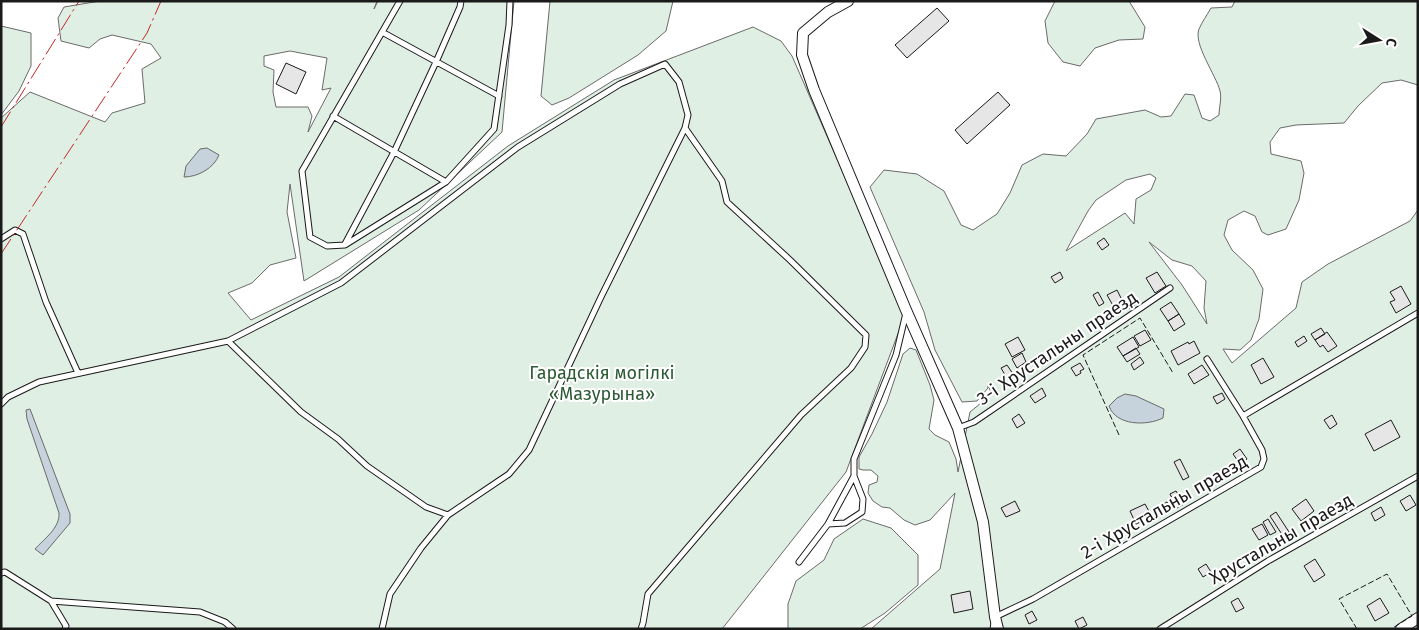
<svg xmlns="http://www.w3.org/2000/svg" width="1419" height="630" font-family="'Fira Sans',sans-serif">
  <rect width="100%" height="100%" fill="#fff"/>
  <path fill="#e0efe3" stroke="#6a6a6a" fill-rule="evenodd" d="M100,1H377L374,9L378,1H514L502,132L419,210L304,281L290,184L287,212L296,258L270,265L252,283L228,293L251,320L339,277L508,146L614,80L753,27L781,41L792,56L905,315L846,472L722,629H1V118L30,92L105,122L112,113L145,103L142,69L161,58L151,44L112,35L100,39L89,48L61,41L58,18L64,7ZM290,51L327,58L322,90L331,88L308,132L312,116L308,107H276L273,92L274,70L264,66V56Z
    M550,1H673L666,31L638,55L569,98L552,105L541,96Z
    M1055,1H1129L1145,27L1143,39L1119,40L1095,48L1080,66L1063,62L1048,43L1045,21Z
    M1235,1H1418V85L1401,80L1382,83L1358,106L1344,123L1296,125L1280,128L1270,142L1271,154L1301,161L1304,173L1299,200L1286,229L1268,235L1262,232L1255,216L1244,211L1228,220L1224,235L1232,250L1253,270L1263,289L1259,319L1251,340L1240,350L1223,349L1232,363L1296,308L1302,282L1328,264L1410,221L1418,210V629H871L940,569L955,493L930,520L915,525L904,520L890,508L882,507L873,501L868,493L869,485L877,482L878,476L871,470H863L859,469V457L872,434L887,402L903,354L910,348L916,350L930,385L934,400L929,429L935,435L949,442L956,459L958,472L970,412L992,394L988,386V388L977,401L962,402L935,350L924,312L870,187L884,170L917,174L944,191L961,225L973,230L997,214L1010,193L1022,165L1043,154L1066,156L1087,134L1096,119L1145,110L1161,117L1171,116L1185,94L1194,95L1202,118L1210,121L1219,115C1219,107 1222,99 1220,91C1216,75 1193,44 1199,29C1202,22 1207,15 1211,8L1232,7ZM1150,174L1156,178L1151,190L1136,199L1134,224L1125,213L1066,251L1088,211L1096,200L1126,180ZM1149,242L1172,260L1192,266L1206,281L1204,308L1207,324L1182,285Z
    M1,26L31,33V66L19,91L1,115Z
    M863,519L891,528L918,555V585L885,613L860,629H788V604L796,581L824,560L834,539Z"/>
  <path fill="#c6d2dc" stroke="#6a6a6a" d="M207,148L219,155C214,168 198,177 184,177L186,166L200,149Z
    M1125,394L1136,396L1164,409L1163,418C1147,426 1116,426 1109,406L1117,398Z
    M30,409L70,514V523L43,555L35,549C44,539 60,528 59,513L27,419L26,410Z"/>
  <path fill="#e6e6e6" stroke="#1a1a1a" d="M937,8L949,21L907,58L895,45Z
    M286,63L306,72L296,94L276,84Z
    M998,92L1010,105L967,144L955,130Z
    M1104,238L1109,245L1102,250L1097,243Z
    M1060,272L1063,278L1055,283L1051,277Z
    M1157,272L1166,286L1155,293L1146,278Z
    M1401,286L1411,304L1396,313L1390,302L1395,300L1390,292Z
    M1117,290L1124,304L1115,309L1107,295Z
    M1098,292L1104,303L1099,306L1093,295Z
    M1130,296L1135,305L1129,309L1124,300Z
    M1171,302L1179,314L1168,321L1160,309Z
    M1179,314L1185,324L1174,331L1168,321Z
    M1321,328L1325,334L1315,340L1311,334Z
    M1145,330L1151,340L1140,346L1134,336Z
    M1327,332L1337,346L1328,352L1323,345L1320,347L1315,340Z
    M1304,336L1307,341L1298,347L1295,342Z
    M1018,337L1025,350L1012,357L1005,344Z
    M1133,337L1139,347L1123,356L1117,347Z
    M1194,341L1200,353L1178,365L1171,351L1188,342L1189,344Z
    M1136,348L1140,354L1127,362L1123,356Z
    M1022,353L1026,362L1017,368L1012,359Z
    M1140,357L1144,363L1134,370L1131,364Z
    M1263,358L1274,377L1261,384L1251,365Z
    M1080,363L1084,369L1080,371L1081,373L1076,376L1071,368Z
    M1007,365L1013,374L1007,378L1001,368Z
    M1202,365L1209,375L1194,384L1188,374Z
    M1042,388L1046,396L1035,403L1030,396Z
    M1222,393L1225,399L1217,404L1213,397Z
    M1019,414L1025,423L1017,428L1012,419Z
    M1332,415L1337,424L1330,429L1324,420Z
    M1391,420L1400,437L1374,451L1365,434Z
    M1240,449L1247,459L1240,464L1233,454Z
    M1180,459L1189,477L1183,480L1174,462Z
    M1176,491L1184,504L1177,508L1170,494Z
    M1410,495L1416,505L1406,511L1400,501Z
    M1306,499L1314,511L1301,521L1292,509Z
    M1015,501L1020,511L1006,517L1001,508Z
    M1167,502L1171,510L1164,514L1160,506Z
    M1145,504L1152,517L1136,524L1130,511Z
    M1381,507L1385,515L1375,521L1371,513Z
    M1276,512L1289,532L1283,536L1270,516Z
    M1268,519L1276,532L1270,535L1263,522Z
    M1262,524L1268,535L1259,540L1252,529Z
    M1315,559L1325,575L1314,582L1304,566Z
    M1206,564L1211,572L1203,577L1198,569Z
    M970,591L973,609L954,613L951,595Z
    M1238,598L1244,608L1236,612L1231,602Z
    M1380,598L1389,613L1375,621L1367,606Z
    M1032,611L1037,620L1029,624L1025,615Z
    M1083,617L1087,625L1079,629L1075,621Z"/>
  <g fill="none" stroke-linecap="round" stroke-linejoin="round">
    <defs>
      <path id="service" d="M400,1L302,171L310,237L327,246L345,245L446,182L494,129L509,25L510,1
        M382,32L499,96
        M333,116L446,182
        M1,239L15,230L23,234L46,302L78,373
        M345,244L394,152L436,62L460,7L461,1
        M228,341L301,412L338,439L367,466L426,507L448,515
        M1207,359L1243,416
        M1,404L8,397L39,382L228,341L341,283L518,147L620,84L665,64L679,82L688,115L685,128L601,297L529,450L509,474L448,515L421,548L390,594L382,629
        M958,428L974,422L1170,288
        M828,524L854,476
        M799,562L828,524L845,523L862,512L863,499L854,476V459L896,355L906,313
        M1,573L5,572L51,601L200,612L225,622L233,629
        M51,601L66,626L65,629
        M641,629L643,623L648,594L801,415L851,368L865,347L866,335L790,260L727,202L722,181L685,128
        M993,629L995,617L1033,599L1261,467L1264,459L1262,450L1243,416L1418,313
        M1160,629L1268,561L1418,476"/>
      <path id="minor" d="M848,1L828,12L803,33L802,55L814,90L906,310L958,428L983,522L995,617L998,629
        M1401,629L1418,618"/>
    </defs>
    <use href="#service" stroke="#1a1a1a" stroke-width="7"/>
    <use href="#minor" stroke="#1a1a1a" stroke-width="12"/>
    <use href="#service" stroke="#fff" stroke-width="5"/>
    <use href="#minor" stroke="#fff" stroke-width="10"/>
    <path stroke="#1a1a1a" stroke-width="1" stroke-dasharray="6 2.5" stroke-linecap="butt" d="M1119,435L1083,355L1140,318L1173,373
      M1357,629L1339,599L1387,574L1412,616L1391,629"/>
    <path stroke="#c62828" stroke-width="1" stroke-dasharray="18 4 2.5 4" stroke-linecap="butt" d="M1,127L79,1
      M1,254L147,33L161,1"/>
  </g>
  <g text-anchor="middle" stroke-width="4" stroke-linejoin="round" paint-order="stroke">
    <g font-size="18" fill="#1a1a1a" stroke="#fff">
      <text transform="translate(1057 348) rotate(-34)" y="6">3-і Хрустальны праезд</text>
      <text transform="translate(1164 507) rotate(-30)" y="6">2-і Хрустальны праезд</text>
      <text transform="translate(1281 539) rotate(-30)" y="6">Хрустальны праезд</text>
    </g>
    <g font-size="18" fill="#2b5a34" stroke="#fff">
      <text x="602" y="379">Гарадскія могілкі<tspan x="602" dy="21">«Мазурына»</tspan></text>
    </g>
  </g>
  <rect width="1419" height="630" fill="none" stroke="#1a1a1a" stroke-width="5"/>
  <g transform="translate(1379 40) rotate(101)" stroke="#ffffff" stroke-width="4" paint-order="stroke">
  <path d="M0-4L9 19L0 12L-9 19Z" fill="#1a1a1a"/>
  <text y="-8" font-size="14" font-weight="bold" text-anchor="middle" fill="#1a1a1a">С</text>
  </g>
</svg>
